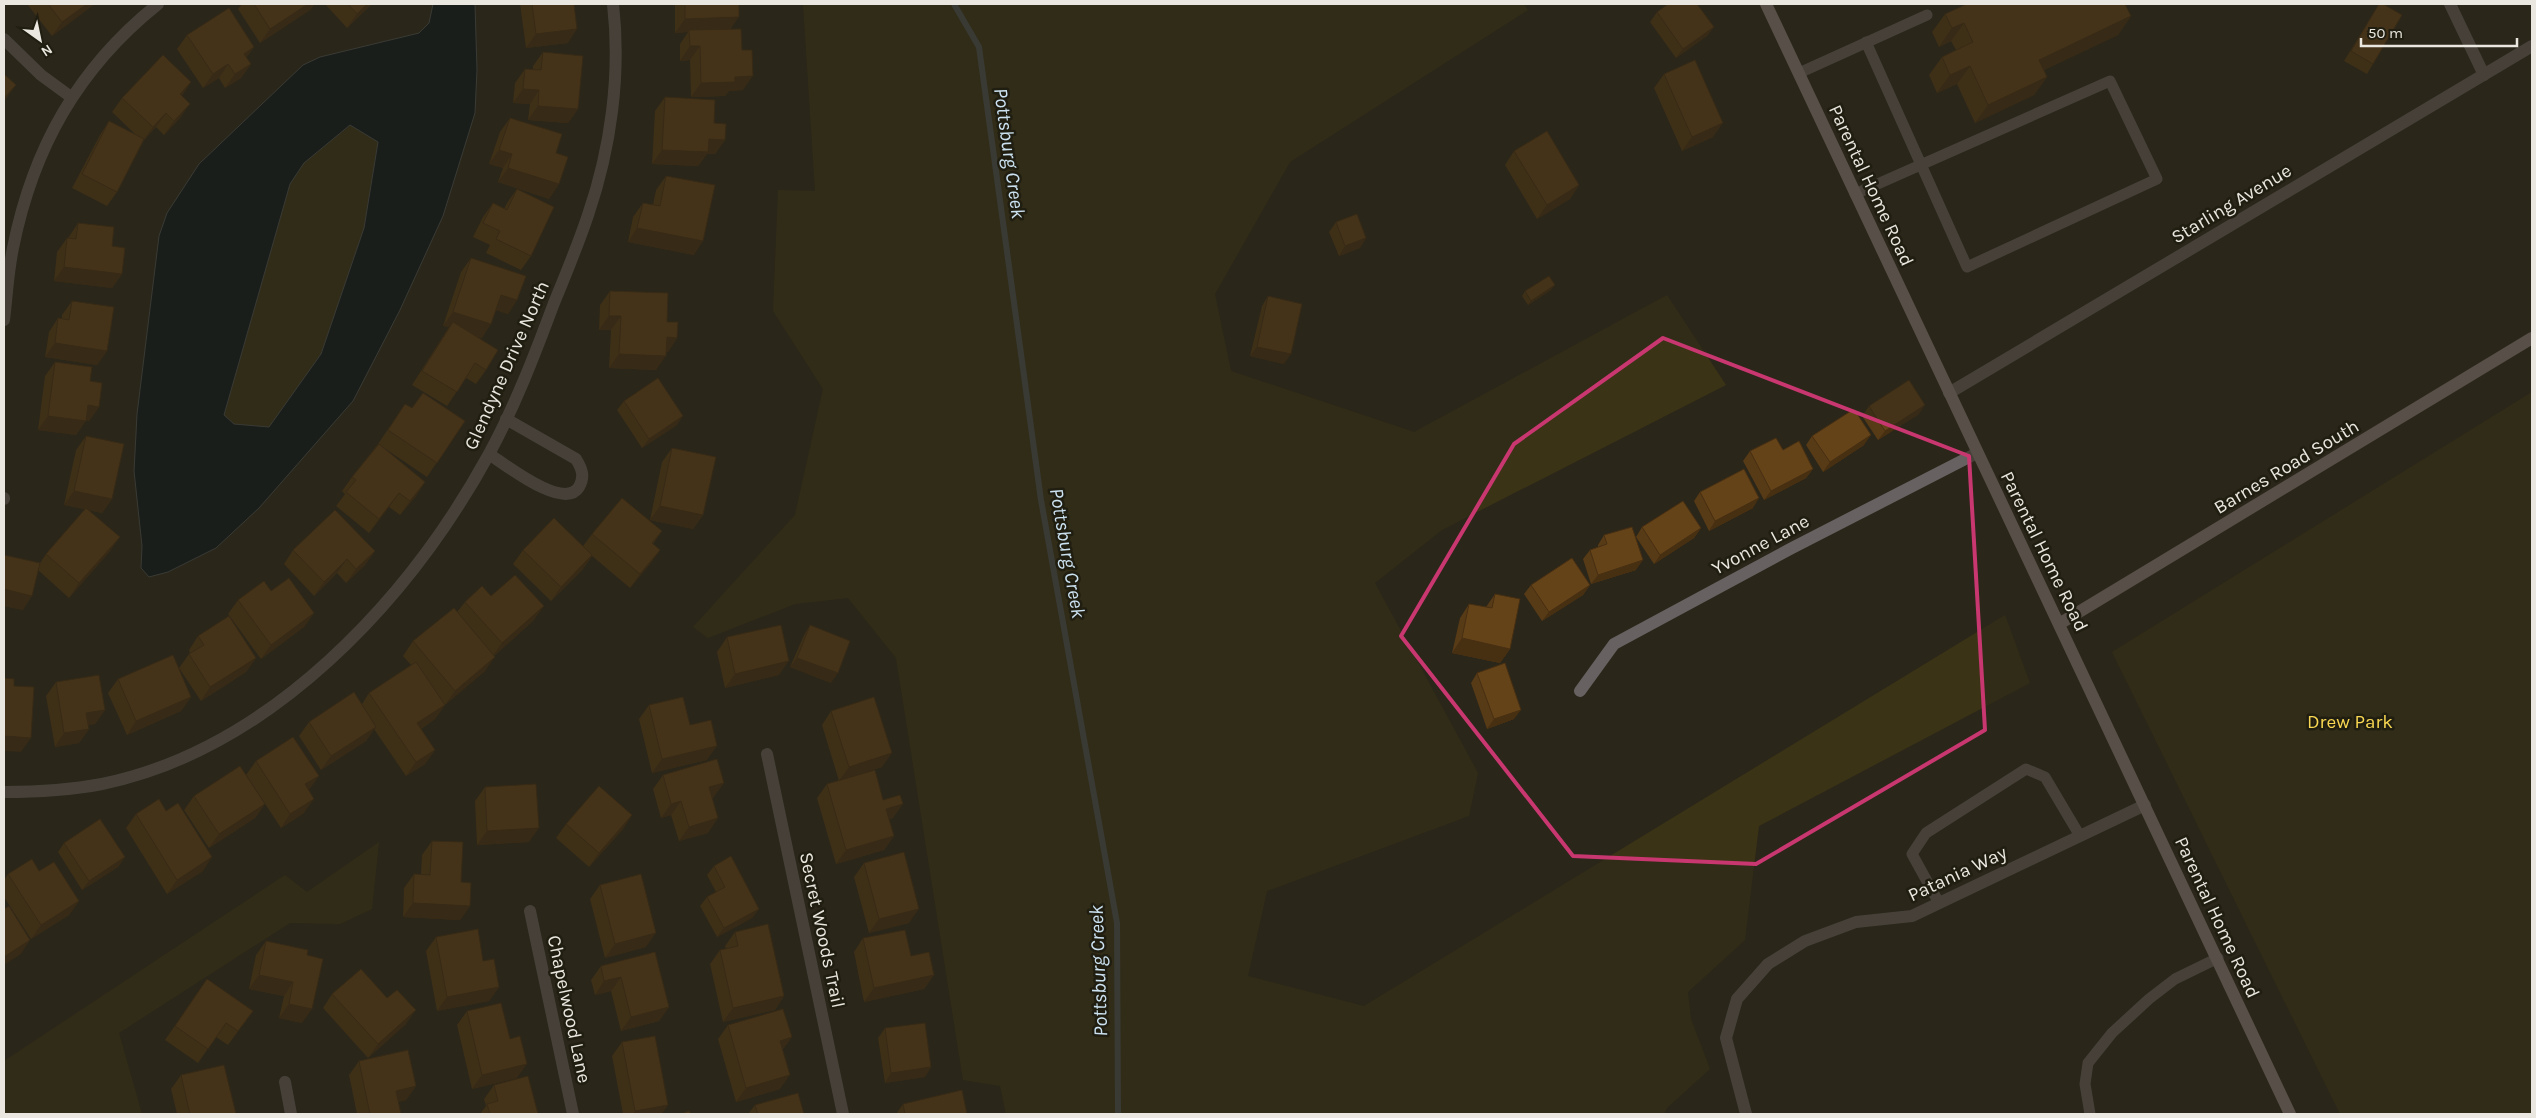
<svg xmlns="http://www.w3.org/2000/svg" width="2536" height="1118" font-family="Karla,sans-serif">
  <rect width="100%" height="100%" fill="#2a261a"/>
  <path fill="#3b3316" d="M803,4H1524L1528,10L1290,162L1215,294L1231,371L1414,432L1667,295L1726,385L1442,530L1375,583L1478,773L1469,816L1267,891L1248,976L1364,1006L2005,615L2030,683L1759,826L1745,940L1688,992L1691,1019L1710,1069L1667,1108L1664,1114H1006L1000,1086L963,1080L896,658L848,598L795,604L708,638L693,627L795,515L823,389L773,311L778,190L815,191Z
    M351,125L378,141L364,228L321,354L269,427L234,424L224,416L290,184L304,163Z
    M2532,392V1114H2340L2112,652Z
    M379,842L372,909L340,924L290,923L119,1033L142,1114H4V1061L285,875L307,892Z"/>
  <path fill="#08141c" stroke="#4c5356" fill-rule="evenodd" d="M433,4H475L477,70L475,113L443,216L400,310L353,401L259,508L216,548L168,572L149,577L141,568L142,546L134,471L137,414L159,236L167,213L199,164L303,65L320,57L419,33L429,23ZM350,125L378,142L364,228L321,354L269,427L234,424L224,415L290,184L304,163Z"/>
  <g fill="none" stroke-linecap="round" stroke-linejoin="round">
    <path stroke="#4c5356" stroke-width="6" d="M954,4L979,47L1041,500L1117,923L1118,1114"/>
    <path stroke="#686161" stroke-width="11" d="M1799,73L1927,15
      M1855,194L2110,81L2157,179L1967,267L1866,42
      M1939,903L1912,854L1926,833L2026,769L2045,777L2080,836
      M2090,1114L2085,1084L2088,1063L2112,1033L2149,999L2175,979L2218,958"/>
    <path stroke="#686161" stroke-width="12" d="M2450,4L2484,75
      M4,39L41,75L71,97
      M4,320C7,296 8,271 13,248C33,148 78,68 158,4
      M1949,393L2532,46
      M489,454C506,465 564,511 579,487C585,476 582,469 576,459L506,419
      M4,498V499
      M1580,691L1614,644L1792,548L1977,453
      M767,754L843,1114
      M4,792C37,792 70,790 102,784C271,749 409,600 489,454C515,406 535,354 554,303C566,274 578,245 588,215C611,148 621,74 613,4
      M530,911L573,1114
      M285,1082L291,1114
      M1746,1114L1726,1038L1737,999L1768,964L1805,941L1856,922L1912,916L2145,805"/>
    <path stroke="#8e8281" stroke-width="12" d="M1766,4L2290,1114
      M2059,624L2532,338"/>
  </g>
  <path fill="#573a16" d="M27,4H94L92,6L52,36Z
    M242,4H315L310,10L260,43L238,9Z
    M325,4H372L347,28Z
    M520,4H574L568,43L526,48Z
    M675,4H739L731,29L743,90L729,91L725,96L691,97L690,60L680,61V44L688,32L675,33Z
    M2379,4L2373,64L2367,74L2344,61Z
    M1657,12L1714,27L1707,36L1676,58L1650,22Z
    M1945,14L2131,16L2118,35L2044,70L2047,77L2034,95L1975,123L1957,84L1937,93L1929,75L1942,57L1956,50L1951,41L1939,47L1932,32Z
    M187,35L254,47L246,58L251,64L241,78L225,88L219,78L203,88L177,49Z
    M543,52L578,109L568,123L528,120L530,104L513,103L515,83L525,69H533V66Z
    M1664,74L1713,137L1682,151L1654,88Z
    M191,82L182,95L180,118L164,135L156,127L144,140L117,192L107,206L72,188L100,135L109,121L136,135L112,112L122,98Z
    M665,97L714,123L725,140L715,154H707L698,166L652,164L655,111Z
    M510,118L556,153L559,184L549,199L498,182L503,168L489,164L500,132Z
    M1514,151L1579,185L1570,199L1537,219L1505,165Z
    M666,176L694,255L628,242L633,217L643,203L653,205L656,190Z
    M517,189L531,256L521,270L486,253L490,245L473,237L483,217L493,203L504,209L507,203Z
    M1336,222L1366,238L1360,248L1339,256L1329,232Z
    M78,223L112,246L122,274L112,288L54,281L57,252L67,238H68Z
    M471,258L517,300L508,314L496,310L482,338L477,337L486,370L476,384L466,378L447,406L412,385L449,327L443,326L461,272Z
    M1551,290L1528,305L1522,296L1525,291Z
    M610,291L667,322L677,338L668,352H666L656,370L609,368L611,330H599L600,305Z
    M1268,296L1284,364L1250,356L1262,306Z
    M72,301L107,351L97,365L45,357L49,332L58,318L62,319V315Z
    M55,362L90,381L99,407L89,421L86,420L76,435L38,430L45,376Z
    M624,401L677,425L642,448L617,410Z
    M405,404L412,408L465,421L427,477L381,446L425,482L416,496L400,515L389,507L369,533L336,506L345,494L342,491L352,477L378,444Z
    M1869,406L1919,414L1878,440L1862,416Z
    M86,436L112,499L102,513L88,510L119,537L110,551L69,598L38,570L23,610L4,606V555L40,563L46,554L85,509L64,505L76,450Z
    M1812,436L1864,445L1823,472L1806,445Z
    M672,448L703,515L693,529L650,520L662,462Z
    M1783,450L1813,469L1806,478L1764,500L1743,461L1750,451Z
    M1700,492L1753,508L1709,531L1694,501Z
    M1642,527L1701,528L1694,538L1654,564L1636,537V570L1591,584L1583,559L1590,550L1598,547V545L1604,535L1636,537Z
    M662,531L653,544L660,550L650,564L630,588L592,556L583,569L551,601L513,564L523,550L583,546L592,534Z
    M293,550L375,551L365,565L346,583L337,573L314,596L284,564Z
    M1531,585H1590L1583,595L1542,621L1524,594Z
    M271,591L314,613L304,627L261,659L228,614L238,600Z
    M1495,594L1510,649L1500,663L1452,653L1460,618L1469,604L1486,607Z
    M491,596L534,620L494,656L485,671L445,705L435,719L421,729L435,750L425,764L406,776L374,729L366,741L321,770L299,736L309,722L362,704L369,693L411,665L403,656L413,641L457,612L465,602Z
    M810,625L831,683L790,667L804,635Z
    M198,636L256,658L246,672L201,701L179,668L189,654L190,653L189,650Z
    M727,637L779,675L725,688L717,652Z
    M1477,673L1514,719L1487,729L1471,683Z
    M118,679L191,697L181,711L127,735L108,693Z
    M56,682L105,710L95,724L88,725L89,729L79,743L55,747L46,696Z
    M649,705L690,725L707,760L652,773L639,719Z
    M831,711L882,767L850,777L883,800L893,818L889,819L894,836L884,850L836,864L817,798L827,784L839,781L822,725Z
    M256,761L308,790L304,813L281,828L246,775Z
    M663,775L714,797L712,798L708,833L679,841L671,815L661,818L653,789Z
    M485,787L529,842L477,845L475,801Z
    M194,796L265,804L255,818L209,848L184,810Z
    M136,814L203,871L167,894L126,828Z
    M632,815L623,829L589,867L556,838L566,824Z
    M432,841L461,882L470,906L460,920L403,917L404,888L414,874H421L422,855Z
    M64,843L125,857L118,867L82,890L58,852Z
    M864,863L909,923L869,933L854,877Z
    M714,866L759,909L752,918L717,937L700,906L707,897L716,892L707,875Z
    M39,871L79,901L69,915L31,939L4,897V880L8,874Z
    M600,885L646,947L605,958L590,899Z
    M735,932L784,996L775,1010L723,1022L710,964L720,950L726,949L725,946Z
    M436,937L499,987L489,1001L437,1011L426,951Z
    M863,938L911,956L934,975L924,989L864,1002L854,952Z
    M266,941L307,955L302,1023L279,1018L284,996L249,989L256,955Z
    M655,952L669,1007L659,1021L621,1031L611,991L595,995L591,980L601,966Z
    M207,979L253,1011L228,1045L216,1037L198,1063L165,1040Z
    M332,994L406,1024L368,1058L323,1008Z
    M467,1011L510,1039L517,1078L472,1089L457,1025Z
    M728,1025L792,1037L782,1050L780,1089L736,1102L718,1039Z
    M885,1028L931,1067L925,1077L885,1083L878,1038Z
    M622,1042L662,1114H623L612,1056Z
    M359,1061L416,1086L406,1100L398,1102L401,1114H357L349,1075Z
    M181,1075L236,1114H177L171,1089Z
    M494,1085L538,1114H480L486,1106L484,1099Z
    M903,1104L967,1114H896Z
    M755,1105L804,1114H748Z"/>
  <path fill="#472f12" d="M87,4H94L92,6L52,36L62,22Z
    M308,4H315L310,10L260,43L270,29Z
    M367,4H372L347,28L357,14Z
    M2131,16L2118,35L2026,78L2039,60Z
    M739,17L729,31L689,30L688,32L675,33L685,19Z
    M1964,23L1951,41L1939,47L1952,28Z
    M1714,27L1707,36L1676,58L1683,49Z
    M577,29L568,43L526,48L536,34Z
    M690,46H700L690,60L680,61Z
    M254,47L244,61V54Z
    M228,64L219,78L203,88L213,74Z
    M251,64L241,78L225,88L235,74Z
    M1970,66L1957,84L1937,93L1950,75Z
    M753,76L743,90L729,91L725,96L691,97L701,83L735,77Z
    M2047,77L2034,95L1975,123L1988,105Z
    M191,82L182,96L180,94Z
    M16,85L6,99L4,101V98Z
    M523,89L539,90L530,104L513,103Z
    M190,104L180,118L164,135L174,121Z
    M538,106L578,109L568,123L528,120Z
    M166,113L156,127L143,141L153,127Z
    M1723,123L1713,137L1682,151L1692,137Z
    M709,139L725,140L715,154H707L698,166L652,164L662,150Z
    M499,150L512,154L503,168L489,164Z
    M508,168L559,184L549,199L498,182Z
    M1579,185L1570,199L1537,219L1547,205Z
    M637,228L703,241L694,255L628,242Z
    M1366,238L1360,248L1339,256L1345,246Z
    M64,267L122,274L112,288L54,281Z
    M1555,285L1551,290L1528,305L1531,301Z
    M501,295L517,300L508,314L492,309Z
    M453,312L491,324L482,338L449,327L453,322L449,327L443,326Z
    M609,316H621L611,330H599Z
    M667,337L677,338L668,352L657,351Z
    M55,343L107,351L97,365L45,357Z
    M1257,347L1291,354L1284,364L1250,356Z
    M619,354L666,356L656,370L609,368Z
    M88,405L99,407L89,421L78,419Z
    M1925,405L1919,414L1878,440L1885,431Z
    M48,416L86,421L76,435L38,430Z
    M683,416L677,425L642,448L649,439Z
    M1871,435L1864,445L1823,472L1830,462Z
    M1813,469L1806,478L1764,500L1771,491Z
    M425,482L416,496L400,515L410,501Z
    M74,491L112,499L102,513L64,505Z
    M399,493L389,507L369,533L379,519Z
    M1759,498L1753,508L1709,531L1715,521Z
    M660,506L703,515L693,529L650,520Z
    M1701,528L1694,538L1654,564L1660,555Z
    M120,537L110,551L69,598L79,583Z
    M660,550L650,564L630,588L640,574Z
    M375,551L365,565L346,583L356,569Z
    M592,555L583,569L551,601L561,587Z
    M347,559L337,573L314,596L324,582Z
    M1643,560L1636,570L1591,584L1598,575Z
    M1590,585L1583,595L1542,621L1549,612Z
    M4,589L32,596L23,610L4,606Z
    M544,606L534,620L492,657L502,643Z
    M314,613L304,627L261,659L271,645Z
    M1462,638L1510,649L1500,663L1452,653Z
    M495,657L485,671L445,705L455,691Z
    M256,658L246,672L201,701L210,687Z
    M797,658L838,673L831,683L790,667Z
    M789,661L779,675L725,688L735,674Z
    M191,697L181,711L127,735L136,721Z
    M445,705L435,719L407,737L417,723Z
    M105,710L95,724L76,727L86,713Z
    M1521,710L1514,719L1487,729L1494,719Z
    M376,727L366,741L321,770L331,756Z
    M89,729L79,743L55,747L64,733Z
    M4,736L31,738L21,752L4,751Z
    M717,746L707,760L652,773L662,759Z
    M435,750L425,764L406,776L416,762Z
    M892,753L882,767L839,781L849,767Z
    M319,776L309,790L305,784Z
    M724,783L714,797L699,801L709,787Z
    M314,799L304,813L281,828L290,814Z
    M681,801L671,815L661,818L671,804Z
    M265,804L255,818L209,848L219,834Z
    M903,804L893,818L877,823L886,809Z
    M632,815L623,829L589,867L599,853Z
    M718,818L708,833L679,841L689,827Z
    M539,828L529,842L477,845L487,831Z
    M894,836L884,850L836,864L846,850Z
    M125,857L118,867L82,890L89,881Z
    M212,857L203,871L167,894L177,880Z
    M79,901L69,915L31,939L41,925Z
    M413,903L470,906L460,920L403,917Z
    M759,909L752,918L717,937L724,928Z
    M919,909L909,923L869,933L879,919Z
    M656,933L646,947L605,958L615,944Z
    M30,940L21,954L4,965V957Z
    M259,975L293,982L284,996L249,989Z
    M934,975L924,989L864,1002L874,988Z
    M621,977L611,991L595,995L604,981Z
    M499,987L489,1001L437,1011L447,997Z
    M784,996L775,1010L723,1022L733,1008Z
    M289,1004L312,1009L302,1023L279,1018Z
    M669,1007L659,1021L621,1031L631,1017Z
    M416,1010L406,1024L368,1058L378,1044Z
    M792,1037L782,1051L780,1041Z
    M527,1064L517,1078L472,1089L482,1075Z
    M931,1067L925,1077L885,1083L891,1073Z
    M790,1075L780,1089L736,1102L746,1088Z
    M416,1086L406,1100L386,1105L396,1091Z
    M668,1105L662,1114H633L635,1111Z"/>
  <path fill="#654319" stroke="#472f12" d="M48,4H87L62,22Z
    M254,4H308L270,29Z
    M348,4H367L357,14Z
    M532,4H574L577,29L536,34Z
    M685,4H739V17L685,19Z
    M1668,4H1697L1714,27L1683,49L1657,12Z
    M1967,4H2125L2131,16L2039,60L2047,77L1988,105L1970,66L1950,75L1942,57L1973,42L1964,23L1952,28L1945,14Z
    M2379,4H2383L2402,15L2373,64L2351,51Z
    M229,8L254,47L244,54L251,64L235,74L228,64L213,74L187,35Z
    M741,29L742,50H752L753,76L735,77V82L701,83L700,46H690L689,30Z
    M543,52L583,56L578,109L538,106L539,90L523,89L525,69L541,70Z
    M163,55L191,82L180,94L190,104L174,121L166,113L153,127L122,98Z
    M1695,60L1723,123L1692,137L1664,74Z
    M4,74L16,85L4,98Z
    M665,97L715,100L714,123L726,124L725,140L709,139L708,152L662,150Z
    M510,118L562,134L556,153L568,157L559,184L508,168L512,154L499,150Z
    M109,121L144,139L117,192L82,174Z
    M1547,131L1579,185L1547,205L1514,151Z
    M666,176L715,185L703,241L637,228L643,203L660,206Z
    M517,189L554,207L531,256L496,239L500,231L483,223L493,203L507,210Z
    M1357,214L1366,238L1345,246L1336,222Z
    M78,223L114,227L112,246L125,248L122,274L64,267L67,238L76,239Z
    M471,258L526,276L517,300L501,295L491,324L453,312Z
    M1549,276L1555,285L1531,301L1525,291Z
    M610,291L668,293L667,322H678L677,338L667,337L666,356L619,354L621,316H609Z
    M1268,296L1302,304L1291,354L1257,347Z
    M72,301L114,307L107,351L55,343L58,318L69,320Z
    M453,322L498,350L486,370L475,363L457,392L422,371Z
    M55,362L92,367L90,381L102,383L99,407L88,405L86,421L48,416Z
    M658,378L683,416L649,439L624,401Z
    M1909,380L1925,405L1885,431L1869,406Z
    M423,393L465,421L437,463L388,430L405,404L412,408Z
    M1854,409L1871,435L1830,462L1812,436Z
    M86,436L124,444L112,499L74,491Z
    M1776,438L1783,450L1799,441L1813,469L1771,491L1750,451Z
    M379,444L425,482L410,501L399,493L379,519L346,492L356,480L352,477Z
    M672,448L716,457L703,515L660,506Z
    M1744,469L1759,498L1715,521L1700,492Z
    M622,498L662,531L652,543L660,550L640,574L592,534Z
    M1683,501L1701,528L1660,555L1642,527Z
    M86,508L120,537L79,583L46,554Z
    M335,510L375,551L356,569L347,559L324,582L293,550Z
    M554,518L592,555L561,587L523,550Z
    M1632,527L1643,560L1598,575L1590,550L1607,544L1604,535Z
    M4,555L40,563L32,596L4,589Z
    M1572,558L1590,585L1549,612L1531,585Z
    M515,575L544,606L502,643L465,602L482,586L491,596Z
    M289,578L314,613L271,645L238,600L264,581L271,591Z
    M1495,594L1520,599L1510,649L1462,638L1469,604L1492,608Z
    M454,608L495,657L455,691L413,641Z
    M229,616L256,658L210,687L189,654L204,645L198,636Z
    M781,625L789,661L735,674L727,637Z
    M810,625L850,641L838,673L797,658Z
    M173,655L191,697L136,721L118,679Z
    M416,662L445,705L417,723L435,750L416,762L369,693Z
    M1505,663L1521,710L1494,719L1477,673Z
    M99,675L105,710L86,713L89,729L64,733L56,682Z
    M4,678L14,679V686L34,687L31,738L4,736Z
    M354,692L376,727L331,756L309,722Z
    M683,697L690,725L711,720L717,746L662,759L649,705Z
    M874,697L892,753L849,767L831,711Z
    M293,737L319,776L305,784L314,799L290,814L256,761Z
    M717,759L724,783L709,787L718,818L689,827L681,801L671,804L663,775Z
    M240,766L265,804L219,834L194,796Z
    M875,770L883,800L900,795L903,804L886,809L894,836L846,850L827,784Z
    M536,784L539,828L487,831L485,787Z
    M599,786L632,815L599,853L566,824Z
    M159,799L166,811L178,803L212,857L177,880L136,814Z
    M100,819L125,857L89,881L64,843Z
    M432,841L463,842L461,882L471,883L470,906L413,903L414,874L430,875Z
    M904,852L919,909L879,919L864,863Z
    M731,856L759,909L724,928L707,897L725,887L714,866Z
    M32,859L39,871L54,862L79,901L41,925L8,874Z
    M641,874L656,933L615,944L600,885Z
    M9,906L30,940L4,957V909Z
    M768,924L784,996L733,1008L720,950L738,946L735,932Z
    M478,929L483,961L494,959L499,987L447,997L436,937Z
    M905,930L911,956L929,952L934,975L874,988L863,938Z
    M266,941L308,950L307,955L323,959L312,1009L289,1004L293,982L259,975Z
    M655,952L669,1007L631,1017L621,977L604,981L601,966Z
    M361,969L387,998L397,990L416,1010L378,1044L332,994Z
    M207,979L253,1011L238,1031L226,1023L208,1049L175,1026Z
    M501,1003L510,1039L520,1036L527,1064L482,1075L467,1011Z
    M783,1009L792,1037L780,1041L790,1075L746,1088L728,1025Z
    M925,1023L931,1067L891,1073L885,1028Z
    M655,1036L668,1105L635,1111L622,1042Z
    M408,1050L416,1086L396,1091L401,1114H370L359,1061Z
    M224,1065L236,1114H190L181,1075Z
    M528,1076L538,1114H490L487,1104L498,1101L494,1085Z
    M962,1090L967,1114H905L903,1104Z
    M798,1093L804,1114H758L755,1105Z
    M689,1111L691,1114H681Z"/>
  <path d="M0 0H2536V1118H0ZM1663,338L1969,456L1985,730L1756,864L1573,856L1401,636L1514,444Z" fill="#2a261a" fill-opacity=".55" fill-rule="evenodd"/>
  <path fill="none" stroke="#c8376f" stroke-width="4" stroke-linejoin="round" d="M1663,338L1969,456L1985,730L1756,864L1573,856L1401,636L1514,444Z"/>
  <g text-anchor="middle" stroke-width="5" stroke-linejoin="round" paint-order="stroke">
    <g font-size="19" fill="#e9e7df" stroke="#201d11">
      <text transform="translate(1872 185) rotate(65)" y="7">Parental Home Road</text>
      <text transform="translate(2231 203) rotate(-31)" y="7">Starling Avenue</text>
      <text transform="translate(506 365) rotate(-66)" y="7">Glendyne Drive North</text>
      <text transform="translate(2286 466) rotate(-31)" y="7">Barnes Road South</text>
      <text transform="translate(1760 544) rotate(-28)" y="7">Yvonne Lane</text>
      <text transform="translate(2045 551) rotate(64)" y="7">Parental Home Road</text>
      <text transform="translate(1957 873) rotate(-25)" y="7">Patania Way</text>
      <text transform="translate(2218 917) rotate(65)" y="7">Parental Home Road</text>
      <text transform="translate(823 930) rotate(78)" y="7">Secret Woods Trail</text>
      <text transform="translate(570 1009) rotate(78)" y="7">Chapelwood Lane</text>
    </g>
    <g font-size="19" fill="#f8d752" stroke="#201d11">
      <text x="2350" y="728">Drew Park</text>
    </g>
    <g font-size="20" font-style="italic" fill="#cce2f0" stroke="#201d11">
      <text transform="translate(1010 153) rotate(82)" y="7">Pottsburg Creek</text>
      <text transform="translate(1068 553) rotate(80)" y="7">Pottsburg Creek</text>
      <text transform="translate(1098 971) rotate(-92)" y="7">Pottsburg Creek</text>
    </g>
  </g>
  <rect width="2536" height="1118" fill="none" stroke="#e9e7df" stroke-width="10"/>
  <g transform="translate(40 40) rotate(147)" stroke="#201d11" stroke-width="4" paint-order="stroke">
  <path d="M0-4L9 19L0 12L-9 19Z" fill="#e9e7df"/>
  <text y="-8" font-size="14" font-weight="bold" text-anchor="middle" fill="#e9e7df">N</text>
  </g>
  <path d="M2361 38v8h156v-8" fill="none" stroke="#e9e7df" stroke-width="2.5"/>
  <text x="2368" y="38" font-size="15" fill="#e9e7df" stroke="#201d11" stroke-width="4" paint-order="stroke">50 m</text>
</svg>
